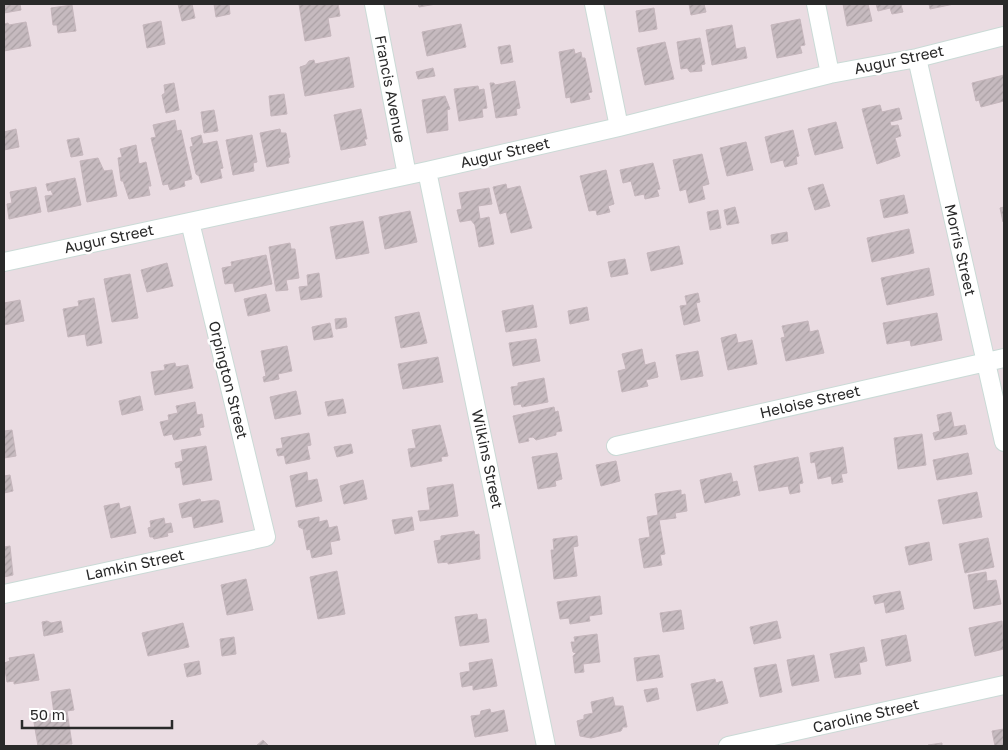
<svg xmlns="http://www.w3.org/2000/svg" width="1008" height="750" font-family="'Golos Text',sans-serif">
  <defs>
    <pattern id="building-hatch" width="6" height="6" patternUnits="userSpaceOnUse" patternTransform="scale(1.25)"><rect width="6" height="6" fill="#c6babf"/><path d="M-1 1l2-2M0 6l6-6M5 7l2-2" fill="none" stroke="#aaa0a4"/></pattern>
  </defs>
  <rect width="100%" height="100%" fill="#eadce2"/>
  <path fill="url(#building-hatch)" stroke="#c5b6bc" d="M4,4H20L21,10L4,13Z
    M178,4H192L195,18L182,21Z
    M214,4H229L230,14L216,17Z
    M299,4H338L340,16L328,18L331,36L305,41Z
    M418,4H436L419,7Z
    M689,4H704L706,12L691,15Z
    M843,4H868L872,21L847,26Z
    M876,4H905L901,5L903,12L892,14L890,8L878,11Z
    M929,4H954L930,9Z
    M72,5L76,31L58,33L57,25H53L51,8Z
    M654,8L657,29L639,32L636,11Z
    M800,19L805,45L800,46L802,53L777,58L771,25Z
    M161,21L165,44L147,48L143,25Z
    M26,22L31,46L4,51V24L8,23L9,25Z
    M461,24L466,47L427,56L422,32Z
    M732,25L736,49L745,47L747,58L712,65L706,30Z
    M700,38L705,64L701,65L702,71L690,72L687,68L681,69L677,42Z
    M665,42L674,79L645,85L637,48Z
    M510,45L513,62L501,64L498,47Z
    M574,49L575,54L581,52L582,58H585L592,92L588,93L590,99L571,103L570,97L566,98L559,52Z
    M349,57L354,87L305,96L300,67L306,65L309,61L314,60L315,64Z
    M433,68L435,76L418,79L416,72Z
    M1004,75V101L981,107L979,100L976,101L972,83Z
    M515,81L520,108L516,109L517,115L496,118L490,83H494L495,85Z
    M174,83L179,110L166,113L162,95L165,93L164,85Z
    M478,86L479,90L484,89L487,108L482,109L483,117L459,121L454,89Z
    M284,94L287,114L271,116L269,96Z
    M445,96L450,109L447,110L448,130L427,133L422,100Z
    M880,105L882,112L899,108L902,119L890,122L891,126L898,125L901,136L895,138L900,156L877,164L862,109Z
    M361,109L367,139H364L366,145L341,150L334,115Z
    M214,110L218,131L204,133L201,112Z
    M175,120L177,131L181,130L192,179L184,181L185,186L170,190L168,184L163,185L151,138L156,137L153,125Z
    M836,122L843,148L815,155L808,129Z
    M16,129L19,147L4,150V132Z
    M280,129L281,133H286L290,157L288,158L289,163L267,167L260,133Z
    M793,130L799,156L796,157L797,164L785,167L783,160L771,163L765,137Z
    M201,135L203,144L217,141L223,168L220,169L222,178L201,183L199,176L196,174L190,147L193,146L191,138Z
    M252,135L257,162L253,163L254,171L233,175L226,140Z
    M79,138L83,155L71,157L67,140Z
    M746,142L753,170L727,176L720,148Z
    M136,145L139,164L146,162L151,186H148L150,195L129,199L123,181H121L118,158L122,157L120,149Z
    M702,154L709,184L702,186L705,199L689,203L686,189L680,191L673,160Z
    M98,158L104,171L112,170L117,196L87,202L80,161Z
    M653,163L660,189L657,190L659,196L645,199L644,194L635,196L631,181L623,183L620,170Z
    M606,170L614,204L608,206L610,212L597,215L596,210L589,211L580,176Z
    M75,178L81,205L48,212L45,196L53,195L51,190L48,191L46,184Z
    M506,184L507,189L520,186L532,228L511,233L506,212L500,214L493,187Z
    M823,184L830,206L815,210L808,188Z
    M36,187L41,212L9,219L7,204L12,203L10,192Z
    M489,188L492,204L478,206L480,219L489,217L494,244L479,247L475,225L471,220L460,222L457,210L462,209L459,193Z
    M904,195L908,213L884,218L880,200Z
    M735,207L739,223L727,225L724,210Z
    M1004,207V222H1003L1000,208Z
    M718,210L721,228L710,230L707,212Z
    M410,211L417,242L385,249L379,217Z
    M363,221L369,253L336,259L330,227Z
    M909,229L914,253L872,262L867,238Z
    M787,232L788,241L772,244L771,235Z
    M290,243L291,249H295L299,278L286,280L288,290L276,291L269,247Z
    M679,246L683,264L651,271L647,253Z
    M266,255L272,284L235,292L233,283L225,284L222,268L232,266L231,262Z
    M625,259L628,274L611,277L608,262Z
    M167,263L173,286L147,292L141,270Z
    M929,268L934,295L887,305L881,278Z
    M319,273L322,297L301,300L299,287L308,286L307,275Z
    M130,274L138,318L112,322L104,279Z
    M698,293L700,302L696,303L700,321L684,325L680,306L687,305L685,296Z
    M266,294L270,311L248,316L244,299Z
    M94,298L102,343L87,346L85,334L68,337L63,309L79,306L78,301Z
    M20,300L24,321L4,325V303Z
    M533,305L537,327L506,332L502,311Z
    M587,307L589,320L570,324L568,311Z
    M419,312L427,343L401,348L395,317Z
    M937,313L942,340L911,346L910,340L887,344L883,323Z
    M346,318L347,327L336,329L335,319Z
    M808,321L810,332L818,330L824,353L786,361L781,338L785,337L782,326Z
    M330,323L333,337L314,340L312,327Z
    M736,334L738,343L752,340L757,364L728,370L721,338Z
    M536,339L540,361L513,366L509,343Z
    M287,346L292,371L278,374L279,379L264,382L263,377L266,376L261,351Z
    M642,349L645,365L655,362L658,377L646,380L648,386L622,392L618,371L626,369L622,354Z
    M698,351L703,376L681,380L676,355Z
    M438,357L443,382L403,389L398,364Z
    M175,363L176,367L188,365L193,388L155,395L151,372L165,370L164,365Z
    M544,378L548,402L522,407L521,404L514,405L511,387L518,386V383Z
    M296,391L301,414L275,419L270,397Z
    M140,396L143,410L122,415L119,401Z
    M343,399L346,413L328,416L325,402Z
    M195,402L197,415L202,414L204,427L199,428L201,435L174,440L172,434L164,436L160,422L169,420L168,415L178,413L176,406Z
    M554,407L555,412L558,411L562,431L556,432V435L536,440L533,437L528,438L529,441L519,443L513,416Z
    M951,412L954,427L965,425L967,434L935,440L933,433L940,431L937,415Z
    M440,425L448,456L441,457L442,461L411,467L408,449L416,448L412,430Z
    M12,430L16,456L4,458V431Z
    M309,433L311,445L307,446L310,459L286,464L284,455L278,456L276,449L283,448L281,438Z
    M922,434L926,465L898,469L894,438Z
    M351,444L353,453L337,457L334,447Z
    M206,446L212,480L183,485L180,467L176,468L175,463L183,461L181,450Z
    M843,447L847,473L841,474L843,482L832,484L831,476L818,479L815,462L811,463L810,453Z
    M557,453L562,479L555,481L556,486L538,489L532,457Z
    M968,453L972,474L937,480L933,460Z
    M798,457L803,483L799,484L800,492L790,494L788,486L759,491L754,466Z
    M616,461L620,481L601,486L596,465Z
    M307,472L308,481L317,479L322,501L296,507L290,476Z
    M731,473L733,482L737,481L740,495L705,503L700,480Z
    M10,475L13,491L4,493V476Z
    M363,480L367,499L344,504L340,486Z
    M453,484L458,516L420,521L418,511L430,510L427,488Z
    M681,490V495L685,494L687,511L675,513L676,518L659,520L665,554L660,555L662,565L644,568L639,539L650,537L647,517L658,515L655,494Z
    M977,492L982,517L943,524L938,500Z
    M200,499L201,502L215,500L219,501L223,522L194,528L192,516L182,518L179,504Z
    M119,503L120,509L130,506L136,533L111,538L104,506Z
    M319,517V522L327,520L329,528L337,526L340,540L330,542L332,554L312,558L310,549L307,550L303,529L299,527L298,521Z
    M412,517L414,530L395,534L392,520Z
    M164,518L165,524L171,523L173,532L167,533L168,536L154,539L153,537H150L148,528L151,527L150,521Z
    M474,531L475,535L479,534L480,559L448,564V562L438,563L434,541L441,540V536Z
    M577,536L578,546L573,547L577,576L554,579L551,550H554L553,539Z
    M988,538L994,567L965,573L959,544Z
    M929,542L932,560L909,565L905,547Z
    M10,546L13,575L4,577V547Z
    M337,571L345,614L318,619L310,577Z
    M986,572L987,581L996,580L1001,604L974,609L968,575Z
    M246,579L253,610L227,615L221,585Z
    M900,591L904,609L886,613L884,602L875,604L873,596Z
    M600,596L602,614L589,616L590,621L570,624L569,618L560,619L557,602Z
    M681,610L684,629L663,632L660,613Z
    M477,614L478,620L486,619L489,642L460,646L455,617Z
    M47,621L51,623L61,621L63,632L44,636L42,622Z
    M777,621L781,638L754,644L750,627Z
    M1002,621L1004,649L975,656L969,628Z
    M183,623L189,647L148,656L142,633Z
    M597,634L600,662L583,664L584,672L575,673L573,656L576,653L573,652L571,642H575L574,637Z
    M906,635L911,661L886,666L881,640Z
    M234,637L236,654L222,656L220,639Z
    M864,647L867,661L859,663L861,674L835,678L830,654Z
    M34,654L39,680L14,684V681L7,682L4,663L10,661L9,658Z
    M659,655L663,677L637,681L634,658Z
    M814,655L819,681L792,686L787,660Z
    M492,659L497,686L473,690V685L462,687L460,673L470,671L469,663Z
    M199,661L201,674L187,677L184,664Z
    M776,664L782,692L760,697L754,668Z
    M715,679L716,683L722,681L728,703L697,711L691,684Z
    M657,688L659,699L647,702L644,690Z
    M70,689L74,710L67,711L72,744L38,746L33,717L54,713L51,692Z
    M613,697L615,706H623L627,727H623L621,731L591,738L580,736L577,721L584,719V715L593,713L591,702Z
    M490,709L491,713L504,710L508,731L475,737L471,716L480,715L481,711Z
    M1004,729V746H995L992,731Z
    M263,740L269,746H256Z
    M942,743V746H929L928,745Z"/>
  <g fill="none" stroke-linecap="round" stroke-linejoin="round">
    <defs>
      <path id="street" d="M374,4L407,175
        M594,4L619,127
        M816,4L830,74
        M917,58L1004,442
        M427,171L546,746
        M4,262L427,171L619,127L830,74L917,58L1004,36
        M616,446L1004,358
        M4,594L266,537L190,222
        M728,746L1004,685"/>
    </defs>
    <use href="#street" stroke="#cadad6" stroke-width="20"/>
    <use href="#street" stroke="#fff" stroke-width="18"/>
  </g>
  <g text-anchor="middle" stroke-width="5" stroke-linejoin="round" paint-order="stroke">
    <g font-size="15" fill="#292929" stroke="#fff">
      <text transform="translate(899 60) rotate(-12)" y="5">Augur Street</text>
      <text transform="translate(390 89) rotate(79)" y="5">Francis Avenue</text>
      <text transform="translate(505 153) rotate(-13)" y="5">Augur Street</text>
      <text transform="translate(109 239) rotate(-12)" y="5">Augur Street</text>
      <text transform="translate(960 250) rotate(77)" y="5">Morris Street</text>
      <text transform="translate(228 380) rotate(76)" y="5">Orpington Street</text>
      <text transform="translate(810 402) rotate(-13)" y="5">Heloise Street</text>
      <text transform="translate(487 459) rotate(78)" y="5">Wilkins Street</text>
      <text transform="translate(135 565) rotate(-12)" y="5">Lamkin Street</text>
      <text transform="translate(866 716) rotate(-13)" y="5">Caroline Street</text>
    </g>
  </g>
  <rect width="1008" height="750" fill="none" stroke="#292929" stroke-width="10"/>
  <path d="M22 720v8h150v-8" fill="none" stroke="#292929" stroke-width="2.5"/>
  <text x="30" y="720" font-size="15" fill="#292929" stroke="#ffffff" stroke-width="4" paint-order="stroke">50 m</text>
</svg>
